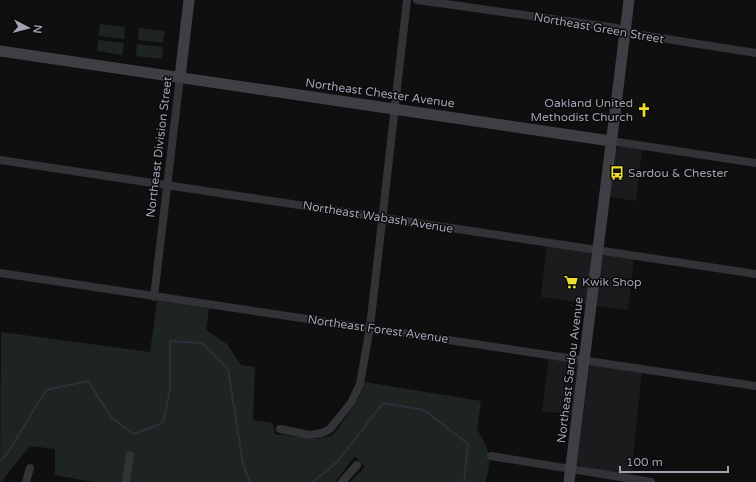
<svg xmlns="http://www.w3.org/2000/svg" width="756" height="482" font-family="'Varela Round',sans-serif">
  <rect width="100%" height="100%" fill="#0f0f10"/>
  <path fill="#1b1b1d" d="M620,146L642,150L636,201L610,197L615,151L617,148Z
    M547,244L591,253L592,256L587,304L541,297Z
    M605,255L634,259L628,310L596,306L602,258Z
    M549,357L575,361L578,363L579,368L573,415L542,411Z
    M590,365L642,372L631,475L584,468L579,466L577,461Z"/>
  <path fill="#1d2421" d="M100,24L125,27L124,39L98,36Z
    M139,28L165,31L163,43L138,40Z
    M98,40L124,43L122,55L97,51Z
    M137,44L163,47L162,59L136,56Z
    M157,301L209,308L206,330L227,344L241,365L255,367L253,420L273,423L275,434L316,439L332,436C345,419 359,403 365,382L481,401L477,430C490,449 493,460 485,482H350L365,467L355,456L335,482H93L55,475V449L30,446L4,478L3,482H0L1,332L150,352Z"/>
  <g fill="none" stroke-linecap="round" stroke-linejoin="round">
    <path stroke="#2b303a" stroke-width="2" d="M0,461L7,454L46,390L88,381L111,417L133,434L163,423L170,390V341L202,343L228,369L243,464L250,482
      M313,482L338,461L383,403L424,410L468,444L464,482"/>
    <path stroke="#333237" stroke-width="8" d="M417,0L617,28L635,34L756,53
      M611,141L756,163
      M0,160L756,274
      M0,273C252,313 504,346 756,386
      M154,297L180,77
      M280,429L310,435L322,433L330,429L351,403L360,384L370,327L407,0
      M491,456L651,482
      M26,482L30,468
      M126,482L130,455
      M342,482L357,465"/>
    <path stroke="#3e3e45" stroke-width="11" d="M0,51L611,141
      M180,77L189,0
      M569,482L629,0"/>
  </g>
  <defs>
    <symbol id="church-bare" viewBox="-9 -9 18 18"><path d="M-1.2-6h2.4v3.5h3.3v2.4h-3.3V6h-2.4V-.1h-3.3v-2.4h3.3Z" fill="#ebde2c" stroke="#0a0a0b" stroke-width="2.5" paint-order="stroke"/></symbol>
    <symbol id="bus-bare" viewBox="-9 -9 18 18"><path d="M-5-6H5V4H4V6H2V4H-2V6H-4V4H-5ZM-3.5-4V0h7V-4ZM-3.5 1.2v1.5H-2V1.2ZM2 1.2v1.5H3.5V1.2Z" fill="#ebde2c" stroke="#0a0a0b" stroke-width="2.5" paint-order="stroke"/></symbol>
    <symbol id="supermarket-bare" viewBox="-9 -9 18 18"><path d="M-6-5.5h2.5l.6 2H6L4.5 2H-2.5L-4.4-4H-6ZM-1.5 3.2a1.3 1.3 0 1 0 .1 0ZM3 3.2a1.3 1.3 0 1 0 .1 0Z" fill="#ebde2c" stroke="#0a0a0b" stroke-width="2.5" paint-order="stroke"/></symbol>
  </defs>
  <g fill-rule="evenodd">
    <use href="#church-bare" x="634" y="100" width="20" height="20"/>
    <use href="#bus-bare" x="607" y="163" width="20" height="20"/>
    <use href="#supermarket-bare" x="561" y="272" width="20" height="20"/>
  </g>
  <g text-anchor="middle" stroke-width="3" stroke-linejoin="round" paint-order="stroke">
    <g font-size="12" fill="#a0a1b1" stroke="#0a0a0b">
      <text transform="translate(599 28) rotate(10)" y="4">Northeast Green Street</text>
      <text transform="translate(380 93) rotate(8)" y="4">Northeast Chester Avenue</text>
      <text transform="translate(159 147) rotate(-83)" y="4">Northeast Division Street</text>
      <text transform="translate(378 217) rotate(9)" y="4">Northeast Wabash Avenue</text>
      <text transform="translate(378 329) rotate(8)" y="4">Northeast Forest Avenue</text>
      <text transform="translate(570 370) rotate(-83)" y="4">Northeast Sardou Avenue</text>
    </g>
    <g font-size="12" fill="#a0a1b1" stroke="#0a0a0b" text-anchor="start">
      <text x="633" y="107" text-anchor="end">Oakland United<tspan x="633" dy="14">Methodist Church</tspan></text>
      <text x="628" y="177">Sardou &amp; Chester</text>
      <text x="582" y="286">Kwik Shop</text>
    </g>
  </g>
  <g transform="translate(28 28) rotate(97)" stroke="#0a0a0b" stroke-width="3" paint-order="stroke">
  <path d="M0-3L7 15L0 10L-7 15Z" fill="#a0a1b1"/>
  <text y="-6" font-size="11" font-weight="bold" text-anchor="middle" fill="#a0a1b1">N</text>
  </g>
  <path d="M620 466v6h108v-6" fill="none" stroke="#a0a1b1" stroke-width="2"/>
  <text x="626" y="466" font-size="12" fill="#a0a1b1" stroke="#0a0a0b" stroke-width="3" paint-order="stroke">100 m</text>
</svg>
